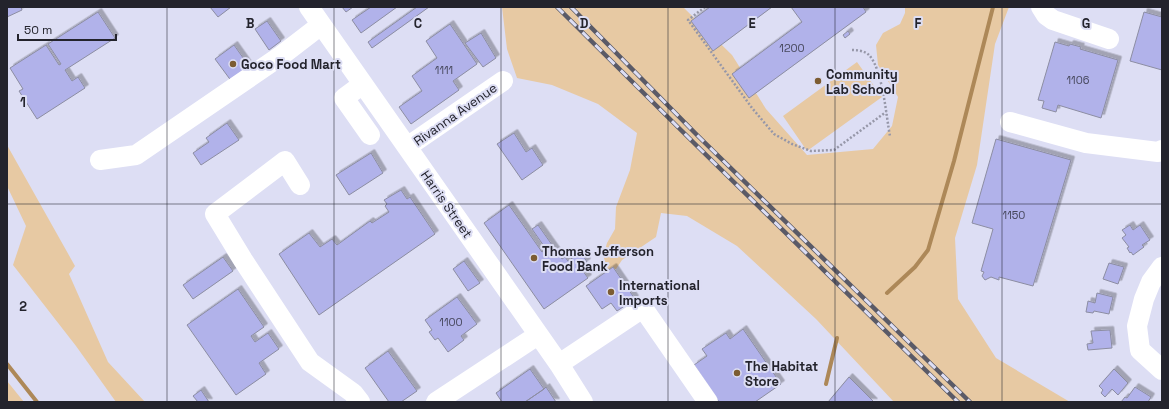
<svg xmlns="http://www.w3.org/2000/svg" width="1169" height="409" font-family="'Space Grotesk',sans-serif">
  <defs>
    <filter id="shadow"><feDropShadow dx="3.5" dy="-3.5" stdDeviation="0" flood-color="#0004"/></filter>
  </defs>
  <rect width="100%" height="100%" fill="#dddef4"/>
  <path fill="#e7c9a3" d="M502,7H683L732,55L766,109L807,155L873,149L892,126L898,97L878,65L876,45L883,33L900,24L905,13V7H1009L995,44L977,165L955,238L958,299L996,358L1070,402H894L816,319L737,246L687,216L661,213L656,237L622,260L616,269L611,270L607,269L604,265V254L607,243L615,229L616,207L630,170L637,133L598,104L552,85L517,78L507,49Z
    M857,62L882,97L807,151L783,116Z
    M7,145L75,266L69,274L108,362L145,402H116L76,346L13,265L26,226L7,186Z
    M7,381L24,402H7Z"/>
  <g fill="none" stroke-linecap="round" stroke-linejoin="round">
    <path stroke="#ad8858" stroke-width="4" d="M887,293L915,267L928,250L954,161L993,7
      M7,364L37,402
      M826,384L837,338"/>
  </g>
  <path fill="#b1b2ea" stroke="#8c8da2" filter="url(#shadow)" d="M7,7H21L22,10L7,17Z
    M210,7H231L218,17Z
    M342,7H353L346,12Z
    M371,7H397L361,33L352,20Z
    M417,7H429L372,48L368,42Z
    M710,7H772L713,51L691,21Z
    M791,7H863L866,12L749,98L732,74L802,22Z
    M98,12L115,38L65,70L72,81L78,77L85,88L37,119L19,91L23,89L10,68L46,45L59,65L61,64L48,44Z
    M1144,12L1162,17V70L1130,61Z
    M267,21L281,41L269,50L255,29Z
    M450,24L477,64L453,81L459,90L411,124L399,107L422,91L412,76L437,58L426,41Z
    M848,31L850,34L845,38L843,35Z
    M481,33L496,58L483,67L465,43Z
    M1055,42L1069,46L1070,44L1081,47L1080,49L1118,60L1101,118L1058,105L1056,112L1042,108L1044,101L1038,100Z
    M234,45L251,69L232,82L215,59Z
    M227,123L239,140L201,165L193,153L209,142L206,138Z
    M514,133L526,152L532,148L543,165L522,180L497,144Z
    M996,139L1071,160L1033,286L999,277V280L991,277L985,280L982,276L984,272L981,271L993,229L972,223Z
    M371,153L383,173L349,195L336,175Z
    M401,190L407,199L410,197L435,234L319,315L279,254L309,233L320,247L332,239L337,245L370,221L372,223L389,212L385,206L387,204L384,200Z
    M509,205L542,252L546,249L532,229L538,225L562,259L565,257L568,261L581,252L587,262L580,267L588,278L544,309L484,223Z
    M1130,225L1133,230L1140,225L1150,240L1142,245L1144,247L1133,255L1131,252L1130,253L1127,248L1129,247L1122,238L1126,235L1122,230Z
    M223,257L233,271L193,299L183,285Z
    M464,261L480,283L468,291L453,269Z
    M1109,263L1124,267L1118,284L1103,279Z
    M613,267L635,299L617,311L611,303L602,309L586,286Z
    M238,289L264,327L251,336L255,342L268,333L279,349L259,363L266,374L236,395L187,325Z
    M1097,293L1113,297L1109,314L1094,311L1093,313L1086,312L1088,301L1095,303Z
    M457,297L477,324L461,336L464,340L448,352L438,338L435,340L429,332L432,330L425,320Z
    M743,329L781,384L755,402H719L694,365L707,356L702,349L726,333L730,339Z
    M1110,330L1112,348L1088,350L1087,344L1093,343L1091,331Z
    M388,351L417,391L401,402H389L365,368Z
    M530,369L544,389L525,402H502L496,393Z
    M1114,369L1128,383L1118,395L1112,389L1105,397L1101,393L1103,390L1099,386Z
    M849,377L874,402H828Z
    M546,387L556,402H525L544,389Z
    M1135,387L1151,397L1148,402H1121L1125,397L1127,398Z
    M201,390L209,402H198L193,396Z"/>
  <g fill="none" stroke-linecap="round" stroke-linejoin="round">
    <path stroke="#9697a8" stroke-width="2.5" stroke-dasharray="2 2" stroke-linecap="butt" d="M705,7L688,20L752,108L774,134L792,144L811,151L834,150L886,112
      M852,50C858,50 865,51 869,55C883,70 886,116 890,136"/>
    <path stroke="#fff" stroke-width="20" d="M309,7L559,364L583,402
      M1041,7L1046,15L1053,20L1109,39
      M363,84L344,98L370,135
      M1010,122L1086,143L1158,152L1162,150
      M407,147L503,81
      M100,160L136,155L282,55L321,25
      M300,185L285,161L215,214L243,260L310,362L353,393L360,402
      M1162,267L1151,282L1144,299L1137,326L1140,350L1162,370
      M559,364L643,308L708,402
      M436,402L538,335"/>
    <defs>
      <path id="rail" d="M557,7L693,142L958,402
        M571,7L698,136L970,402"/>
    </defs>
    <use href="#rail" stroke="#5a5a67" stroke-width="4.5"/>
    <use href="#rail" stroke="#dddef4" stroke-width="3" stroke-dasharray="9" stroke-linecap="butt"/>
  </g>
  <path fill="none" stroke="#23232c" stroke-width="1" stroke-opacity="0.55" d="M167,7V402M334,7V402M501,7V402M668,7V402M835,7V402M1002,7V402M7,204H1162"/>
  <g fill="#7c5c32" stroke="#dddef4" stroke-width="1.5">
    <circle cx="233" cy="64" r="4"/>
    <circle cx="818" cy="81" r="4"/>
    <circle cx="534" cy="258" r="4"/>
    <circle cx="611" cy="292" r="4"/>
    <circle cx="737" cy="373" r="4"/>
  </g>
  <g text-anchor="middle" stroke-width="4" stroke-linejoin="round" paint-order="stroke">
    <g font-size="11" fill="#46475c">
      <text x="792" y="52">1200</text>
      <text x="444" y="74">1111</text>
      <text x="1078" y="84">1106</text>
      <text x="1014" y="219">1150</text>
      <text x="451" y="326">1100</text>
    </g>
    <g font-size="13" font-weight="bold" fill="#23232c" stroke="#dddef4" text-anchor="start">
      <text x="241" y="69">Goco Food Mart</text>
      <text x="826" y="79">Community<tspan x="826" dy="15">Lab School</tspan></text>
      <text x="542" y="256">Thomas Jefferson<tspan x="542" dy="15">Food Bank</tspan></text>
      <text x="619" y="290">International<tspan x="619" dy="15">Imports</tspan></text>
      <text x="745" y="371">The Habitat<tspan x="745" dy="15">Store</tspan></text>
    </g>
    <g font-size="13" fill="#23232c" stroke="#dddef4">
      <text transform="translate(455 114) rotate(-35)" y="5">Rivanna Avenue</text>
      <text transform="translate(447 204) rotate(55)" y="5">Harris Street</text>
    </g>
  </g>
  <g font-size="13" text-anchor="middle" font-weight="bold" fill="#23232c" stroke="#dddef4" stroke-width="4" stroke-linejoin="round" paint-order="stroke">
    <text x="250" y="28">B</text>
    <text x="418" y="28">C</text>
    <text x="584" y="28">D</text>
    <text x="752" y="28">E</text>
    <text x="918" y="28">F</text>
    <text x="1086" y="28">G</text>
    <text x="23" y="107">1</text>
    <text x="23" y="311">2</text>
  </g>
  <rect width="1169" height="409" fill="none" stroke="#23232c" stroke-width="16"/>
  <path d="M18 34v6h98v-6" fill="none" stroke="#23232c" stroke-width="2"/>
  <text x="24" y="34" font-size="12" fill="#23232c" stroke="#dddef4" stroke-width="3" paint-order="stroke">50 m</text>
</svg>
